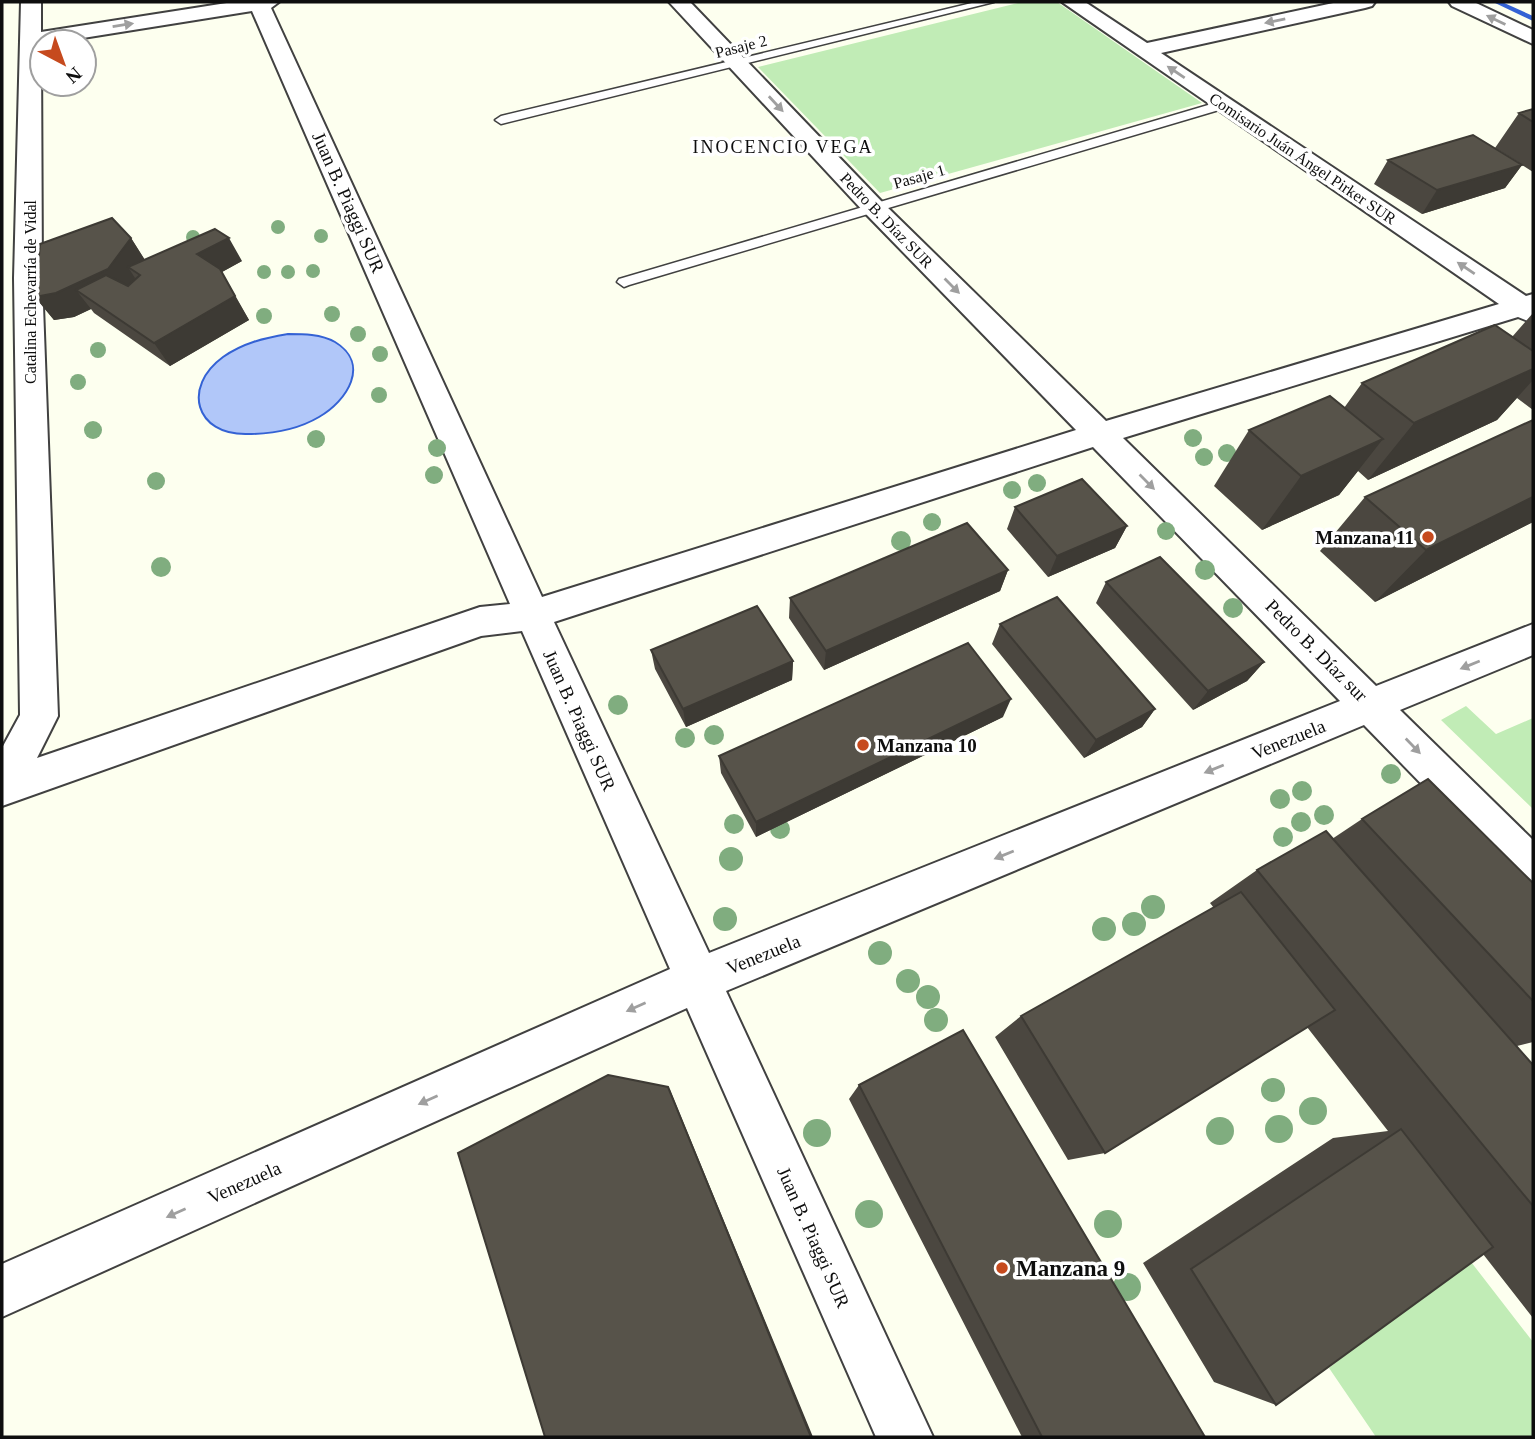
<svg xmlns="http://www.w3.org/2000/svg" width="1535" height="1439" font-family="'Times New Roman',serif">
  <rect width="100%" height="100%" fill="#fdffef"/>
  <path fill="#c1ecb6" d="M1022,2H1057L1202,103L880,193L758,67Z
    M1466,706L1496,734L1533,718V809L1441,720Z
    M1468,1258L1533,1342V1437H1376L1329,1368Z"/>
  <path fill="#b1c7f9" stroke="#3462d4" stroke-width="2" d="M288,334C303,334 321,334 335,342C371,364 347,401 319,417C297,430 272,434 247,434C195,435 182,387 223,357C243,343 264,338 288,334Z"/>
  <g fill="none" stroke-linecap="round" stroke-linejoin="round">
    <path fill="#3462d4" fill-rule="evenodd" d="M1493,2H1502L1533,16V21Z"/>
    <defs>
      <path id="lane" d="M976,2H994L501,124L495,120L501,116Z
        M1225,100L1231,104L1229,107L629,285L624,287L617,282L619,279Z"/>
      <path id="street" d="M21,2H41V32L233,2H279L271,8L542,597L1076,430L865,213L669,2H690L883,203L1106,421L1499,304L1062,2H1085L1147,43L1338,2H1375L1372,6L1365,8L1161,53L1526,296L1533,294V323L1518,317L1123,438L1376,686L1533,624V655L1400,710L1533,840V889L1518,883L1364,725L726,991L933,1437H876L687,1008L2,1317V1264L670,969L522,631L481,636L2,806V748L20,715L14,278ZM252,11L510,604L480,607L37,758L58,716L42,278L41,45L42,42H58ZM1093,447L1340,701L709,953L554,622Z
        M1449,2H1474L1533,30V44L1452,6Z"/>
    </defs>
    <use href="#lane" stroke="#414141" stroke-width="3"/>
    <use href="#street" stroke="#414141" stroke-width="4"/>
    <use href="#lane" fill="#fff" fill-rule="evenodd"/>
    <use href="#street" fill="#fff" fill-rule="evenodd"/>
  </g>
  <g fill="#80ad7f">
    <circle cx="278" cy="227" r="7"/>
    <circle cx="321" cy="236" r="7"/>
    <circle cx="193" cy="237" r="7"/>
    <circle cx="313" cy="271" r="7"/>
    <circle cx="264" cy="272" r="7"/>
    <circle cx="288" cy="272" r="7"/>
    <circle cx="332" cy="314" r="8"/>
    <circle cx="264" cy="316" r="8"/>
    <circle cx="358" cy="334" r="8"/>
    <circle cx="98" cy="350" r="8"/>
    <circle cx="380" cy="354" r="8"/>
    <circle cx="78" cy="382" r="8"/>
    <circle cx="379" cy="395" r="8"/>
    <circle cx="93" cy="430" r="9"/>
    <circle cx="1193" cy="438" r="9"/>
    <circle cx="316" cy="439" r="9"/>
    <circle cx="437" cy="448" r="9"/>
    <circle cx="1227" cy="453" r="9"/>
    <circle cx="1204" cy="457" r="9"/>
    <circle cx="434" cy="475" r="9"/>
    <circle cx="156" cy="481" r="9"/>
    <circle cx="1037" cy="483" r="9"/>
    <circle cx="1012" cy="490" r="9"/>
    <circle cx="932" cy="522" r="9"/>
    <circle cx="1166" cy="531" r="9"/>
    <circle cx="901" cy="541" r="10"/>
    <circle cx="161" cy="567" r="10"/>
    <circle cx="1205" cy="570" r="10"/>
    <circle cx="1233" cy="608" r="10"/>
    <circle cx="618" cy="705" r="10"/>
    <circle cx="714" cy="735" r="10"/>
    <circle cx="685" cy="738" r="10"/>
    <circle cx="1391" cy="774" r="10"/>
    <circle cx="1302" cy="791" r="10"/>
    <circle cx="1280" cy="799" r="10"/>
    <circle cx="1324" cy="815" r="10"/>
    <circle cx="1301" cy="822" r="10"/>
    <circle cx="734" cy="824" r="10"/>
    <circle cx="780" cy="829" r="10"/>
    <circle cx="1283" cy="837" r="10"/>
    <circle cx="731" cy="859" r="12"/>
    <circle cx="1153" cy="907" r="12"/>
    <circle cx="725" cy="919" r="12"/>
    <circle cx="1134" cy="924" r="12"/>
    <circle cx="1104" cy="929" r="12"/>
    <circle cx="880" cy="953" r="12"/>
    <circle cx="908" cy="981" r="12"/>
    <circle cx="928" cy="997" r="12"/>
    <circle cx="936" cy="1020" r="12"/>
    <circle cx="1273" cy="1090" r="12"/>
    <circle cx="1313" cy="1111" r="14"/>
    <circle cx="1279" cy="1129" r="14"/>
    <circle cx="1220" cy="1131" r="14"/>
    <circle cx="817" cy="1133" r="14"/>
    <circle cx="869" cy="1214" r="14"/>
    <circle cx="1108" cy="1224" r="14"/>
    <circle cx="1127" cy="1287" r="14"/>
  </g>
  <path fill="#4b4740" d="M1533,109V172L1522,165L1505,188L1422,214L1374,184L1388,160L1518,162L1495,148L1519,113Z
    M131,238L145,260L242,261L222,272L249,320L170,366L94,313L91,309L74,317L54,320L35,297Z
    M1533,313V410L1517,398L1497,420L1368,480L1358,471L1339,495L1262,530L1214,486L1249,430L1344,408L1362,383L1512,337Z
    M1365,497L1533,522L1375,602L1320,551Z
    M1015,507L1127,526L1115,548L1048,577L1007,529Z
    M1008,570L1000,591L824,670L789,618L790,598Z
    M1106,582L1264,662L1247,681L1193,710L1096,603Z
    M1000,624L1155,709L1142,727L1084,758L992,644Z
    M651,650L793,661L792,680L686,727L655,669Z
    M1003,717L756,837L721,773L719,756Z
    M1362,819L1533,883V1042L1517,1046L1533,1065V1318L1483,1254L1276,1405L1214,1382L1143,1263L1333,1138L1388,1131L1307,1027L1105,1153L1068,1160L995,1037L1021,1016L1214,908L1210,903L1257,870L1332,839Z
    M859,1085L1205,1437H1022L849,1099Z"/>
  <path fill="#3d3a34" d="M1522,165L1505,188L1422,214L1437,190Z
    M131,238L146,262L128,267L135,278L125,293L76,290L91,309L74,317L54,320L35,297Z
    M229,238L242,261L211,278L197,254Z
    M235,296L249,320L170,366L154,343Z
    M1533,369V380L1497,420L1368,480L1414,423Z
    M1383,439L1339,495L1262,530L1301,476Z
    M1533,497V522L1375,602L1426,550Z
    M1127,526L1115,548L1048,577L1057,556Z
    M1008,570L1000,591L824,670L826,651Z
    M793,661L792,680L686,727L683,709Z
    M1264,662L1247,681L1193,710L1208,691Z
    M1011,699L1003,717L756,837V822Z
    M1155,709L1142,727L1084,758L1096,740Z
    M668,1087L670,1090L813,1437H811Z"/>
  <path fill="#57534a" stroke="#3d3a34" stroke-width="2" d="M1533,109V122L1519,113Z
    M1473,135L1522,165L1437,190L1388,160Z
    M112,218L131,238L108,269L56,293L35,297L40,244Z
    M215,229L229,238L197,254L220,269L235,296L154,343L76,290L106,275L128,286L140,275L128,267Z
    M1495,325L1533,351V369L1414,423L1362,383Z
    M1330,396L1383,439L1301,476L1249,430Z
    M1533,420V497L1426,550L1365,497Z
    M1082,479L1127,526L1057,556L1015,507Z
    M967,523L1008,570L826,651L790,598Z
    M1160,557L1264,662L1208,691L1106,582Z
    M1057,597L1155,709L1096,740L1000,624Z
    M757,606L793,661L683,709L651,650Z
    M968,643L1011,699L756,822L719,756Z
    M1428,779L1533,883V1001L1362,819Z
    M1326,831L1533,1065V1206L1257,870Z
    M1241,892L1335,1010L1105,1153L1021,1016Z
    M963,1030L1205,1437H1042L859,1085Z
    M608,1075L668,1087L811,1437H545L458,1153Z
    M1401,1129L1493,1247L1276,1405L1191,1269Z"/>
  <defs><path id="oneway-solid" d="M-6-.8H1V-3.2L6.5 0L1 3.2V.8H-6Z" transform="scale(1.75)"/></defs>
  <g fill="#9f9f9f">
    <use href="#oneway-solid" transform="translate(1496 20) rotate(-154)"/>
    <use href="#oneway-solid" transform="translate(1275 21) rotate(168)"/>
    <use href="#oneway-solid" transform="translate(123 25) rotate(-9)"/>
    <use href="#oneway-solid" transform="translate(1176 72) rotate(-146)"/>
    <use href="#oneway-solid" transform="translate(776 104) rotate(47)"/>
    <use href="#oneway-solid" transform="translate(1466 268) rotate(-146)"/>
    <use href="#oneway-solid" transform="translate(952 286) rotate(45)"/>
    <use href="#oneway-solid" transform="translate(1147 482) rotate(45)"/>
    <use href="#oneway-solid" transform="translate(1470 665) rotate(158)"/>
    <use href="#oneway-solid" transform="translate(1413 746) rotate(46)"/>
    <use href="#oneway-solid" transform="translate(1214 769) rotate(158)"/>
    <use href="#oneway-solid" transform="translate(1004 855) rotate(158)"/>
    <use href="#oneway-solid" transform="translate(636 1007) rotate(156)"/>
    <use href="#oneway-solid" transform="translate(428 1100) rotate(156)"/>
    <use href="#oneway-solid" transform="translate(176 1213) rotate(156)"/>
  </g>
  <g fill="#c64a1e" stroke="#fff" stroke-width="2.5">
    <circle cx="1428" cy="537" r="7"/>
    <circle cx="863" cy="745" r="7"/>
    <circle cx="1002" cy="1268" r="7"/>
  </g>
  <g text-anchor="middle" stroke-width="7" stroke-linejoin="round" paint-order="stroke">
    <g font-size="16" fill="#0e0e0e" stroke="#fff">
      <text transform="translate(741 46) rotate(-14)" y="6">Pasaje 2</text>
      <text transform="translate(1303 158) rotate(34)" y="6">Comisario Juán Ángel Pirker SUR</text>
      <text transform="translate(919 176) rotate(-16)" y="6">Pasaje 1</text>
      <text transform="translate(887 220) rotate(46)" y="6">Pedro B. Díaz SUR</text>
      <text transform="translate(30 292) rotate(-90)" y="6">Catalina Echevarría de Vidal</text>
    </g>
    <g font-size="18" letter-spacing="2" fill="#0e0e0e" stroke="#fff">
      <text x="783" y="153">INOCENCIO VEGA</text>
    </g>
    <g font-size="19" fill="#0e0e0e" stroke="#fff">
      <text transform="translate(349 202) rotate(66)" y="7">Juan B. Piaggi SUR</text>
      <text transform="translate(1317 650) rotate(45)" y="7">Pedro B. Díaz sur</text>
      <text transform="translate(580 720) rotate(66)" y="7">Juan B. Piaggi SUR</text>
      <text transform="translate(1288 739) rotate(-22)" y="7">Venezuela</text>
      <text transform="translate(763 954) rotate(-22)" y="7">Venezuela</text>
      <text transform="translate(244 1182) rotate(-24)" y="7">Venezuela</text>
      <text transform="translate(814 1237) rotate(66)" y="7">Juan B. Piaggi SUR</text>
    </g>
    <g font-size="19" font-weight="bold" fill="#0e0e0e" stroke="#fff" text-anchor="end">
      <text x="1414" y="544">Manzana 11</text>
      <text x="877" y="752" text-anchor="start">Manzana 10</text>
    </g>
    <g font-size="23" font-weight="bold" fill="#0e0e0e" stroke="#fff" text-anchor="start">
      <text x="1016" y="1276">Manzana 9</text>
    </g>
  </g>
  <rect width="1535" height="1439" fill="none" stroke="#0e0e0e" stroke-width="7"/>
  <g transform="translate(63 63) rotate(139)"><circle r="33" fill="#ffffff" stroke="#9f9f9f" stroke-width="2"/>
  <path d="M0-5L12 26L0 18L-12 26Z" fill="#c64a1e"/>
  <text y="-10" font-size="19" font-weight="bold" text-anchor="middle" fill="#0e0e0e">N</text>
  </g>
</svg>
